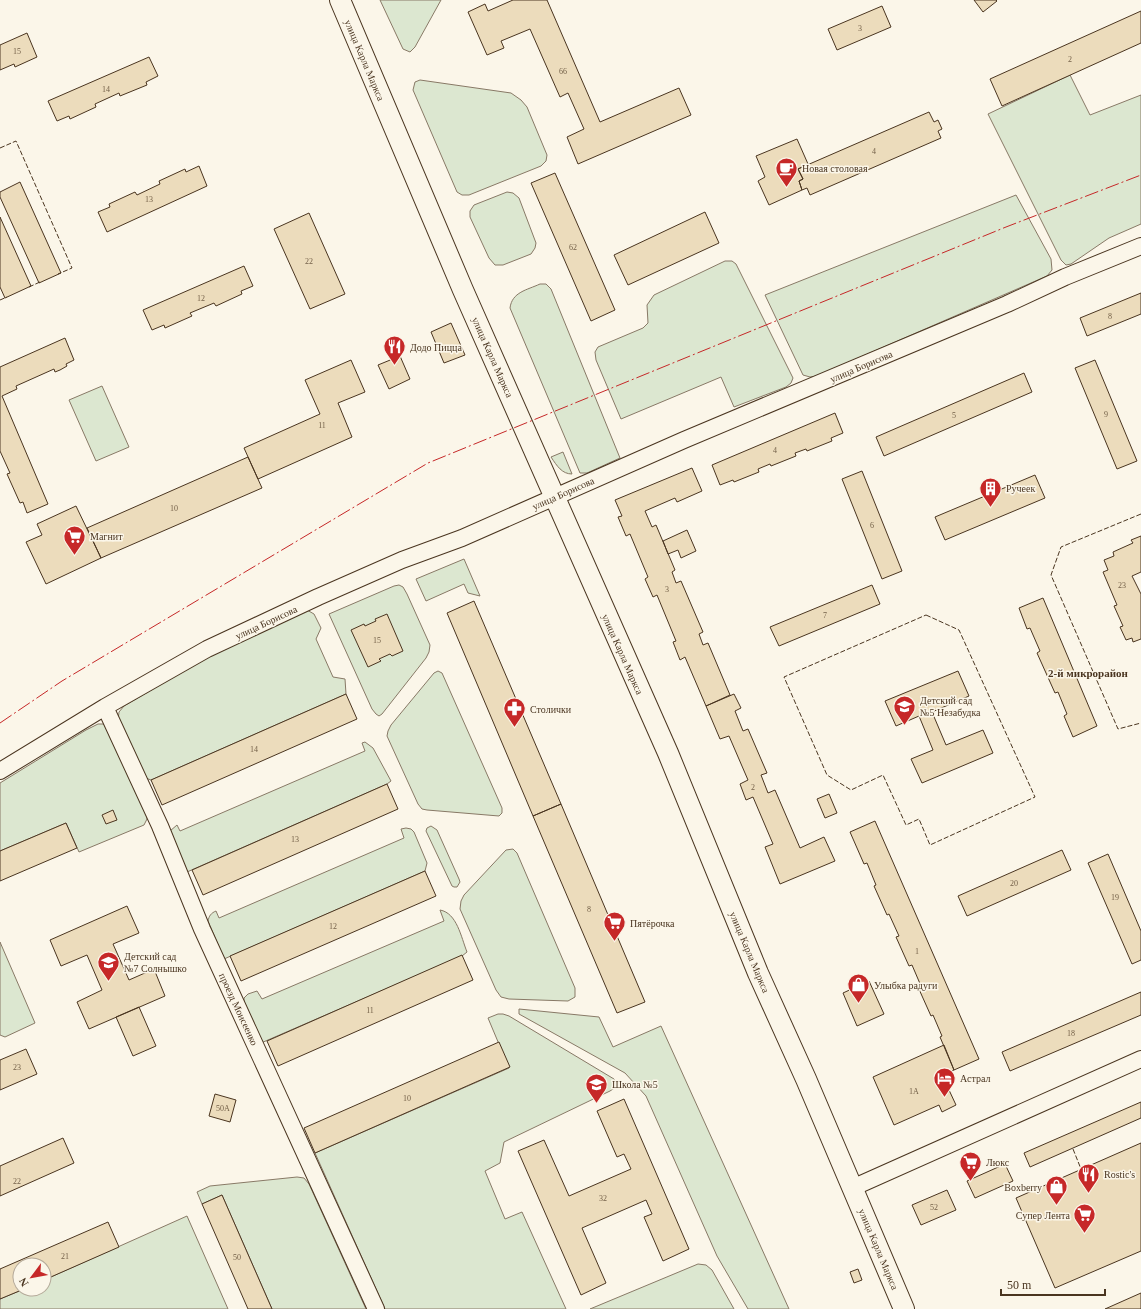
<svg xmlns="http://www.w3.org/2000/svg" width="1141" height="1309" font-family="Georgia,serif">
  <rect width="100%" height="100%" fill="#fbf6e9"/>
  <path fill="#dce7d0" stroke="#887966" d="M380,0H441L415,47L410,52L403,49Z
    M1070,75L1090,115L1141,95V224L1109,238L1071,264L1066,265L1061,260L988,114Z
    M420,80L511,93L521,100L527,107L547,155L546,161L541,166L469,195H462L457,192L413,90L415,82Z
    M507,192L513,193L519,198L536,243L535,248L531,254L503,265H495L489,258L470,217V211L474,205Z
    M1016,195L1051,259L1052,270L1047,276L817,376L810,377L803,375L765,295Z
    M725,261H732L736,264L793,378L791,383L786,387L734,407L721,377L621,419L596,360L595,352L598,347L643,328L648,323L647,305L654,295Z
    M540,284H546L551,289L620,458L587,473H580L510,308C512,292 527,290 540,284Z
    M102,386L129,447L96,461L69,400Z
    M563,452L572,474C562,474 557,466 551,457Z
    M464,559L480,596L468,593L464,584L426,601L416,579Z
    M399,585L403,587L407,594L430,645L429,652L426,658L382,714L379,716L376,714L372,709L329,614L394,586Z
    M307,610L314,614L321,628L316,639L333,677L345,679L346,694L151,780L143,777L118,721L119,712L124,706L214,653Z
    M438,671L442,673L502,808V813L499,816L427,810L422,809L418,804L387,736L388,731L391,725L434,673Z
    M98,724H104L147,811V819L144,825L79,852L66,823L0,851V783L86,730Z
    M365,742L373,748L391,781L387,784L187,872L170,831L177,825L180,831L365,751L362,743Z
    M431,826L437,830L459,879L460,882L457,887H454L452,886L426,831L427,828Z
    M406,828L411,829L414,832L427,863L425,871L224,959L208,921C209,916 211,913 216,911L219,918L404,838L401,829Z
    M513,849L517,853L575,988V997L568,1001L509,999L501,997L496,990L460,909L461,901L464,895L506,850Z
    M440,910C457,913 461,937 467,952L462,956L261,1043L244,1003V998L248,994L257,991L262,999L444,921Z
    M0,942L35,1023L5,1037L0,1035Z
    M519,1009L599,1017L613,1047L661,1026L789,1309H748L717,1256L646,1096L625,1073L519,1014Z
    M498,1014H503L509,1016L614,1079L617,1083L616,1087L610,1091L504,1142L500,1163L485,1171L505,1219L522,1212L566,1309H385L315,1153L509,1068L488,1018Z
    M297,1177L304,1178L309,1184L366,1309H272L222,1195L202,1204L197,1192L210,1186Z
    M187,1216L228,1309H0V1299L24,1289H44V1280Z
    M698,1264L706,1265L712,1270L734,1309H590Z"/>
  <path fill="#ecdcbc" stroke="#4a3520" d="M513,0H547L600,122L679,88L691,115L578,164L567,137L584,129L568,93L560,97L530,29L501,41L504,48L487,55L468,12L485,4L488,11Z
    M974,0H996L997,1L983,12Z
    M882,6L891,27L837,50L828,29Z
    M1141,11V43L1002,106L990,79Z
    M27,33L37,57L15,67L14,64L0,70V45Z
    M149,57L158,76L146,82L147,85L120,96L119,93L95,104L96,107L70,119L69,116L57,121L48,101Z
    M929,112L934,122L938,120L942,129L938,131L941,138L810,195L807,188L802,190L799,181L803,179L798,169Z
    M797,139L808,164L798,169L803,179L799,181L802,190L769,205L758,181L765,177L756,156Z
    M199,166L207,186L107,232L98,212L110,207L109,204L135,192L137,195L160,184L159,181L185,169L186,172Z
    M555,173L615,310L591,321L531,183Z
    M20,182L61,273L39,283L0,197V192Z
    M705,212L719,243L628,285L614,255Z
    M309,213L345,294L310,309L274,229Z
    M0,217L31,286L5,298L0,287Z
    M244,266L253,286L241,291L242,294L216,306L214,303L190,313L192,316L165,328L164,325L152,330L143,310Z
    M1141,293V314L1087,336L1080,318Z
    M451,323L465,355L444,363L431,332Z
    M65,338L74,360L66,364L67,366L60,370L55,372L54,369L16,386L17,389L2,396L48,504L27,513L23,502L20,503L7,474L10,473L0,451V367Z
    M400,356L410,379L389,389L378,365Z
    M351,360L365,392L338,403L352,437L258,479L244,448L320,414L305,380Z
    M1095,360L1137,461L1117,469L1075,368Z
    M1024,373L1032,392L884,456L876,437Z
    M835,413L843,433L831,438L832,441L807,451L806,449L795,453L796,456L771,466L770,464L758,469L759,472L734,482L733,480L720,485L712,465Z
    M248,457L262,488L101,558L87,528Z
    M692,468L702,491L677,502L675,498L645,511L652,527L656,525L675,570L672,572L676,583L681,581L703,632L699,634L703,645L708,643L730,695L706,706L685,657L680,660L673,642L676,641L657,595L653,597L645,579L648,577L630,534L626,536L618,517L622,516L615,500Z
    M862,471L902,571L882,579L842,479Z
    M1035,475L1045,498L945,540L935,517Z
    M76,506L101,558L46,584L26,542L42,535L37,524Z
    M687,530L696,551L681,558L678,550L668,554L663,541Z
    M1141,536V572L1132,576L1141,594V639L1133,642L1132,638L1126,640L1120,627L1123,626L1114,606L1117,605L1103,572L1108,570L1104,560L1114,556L1113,552L1133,543L1131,540Z
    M872,585L880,604L779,646L770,627Z
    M1043,598L1097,726L1073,737L1064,716L1067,714L1058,692L1055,693L1037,653L1040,651L1030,628L1027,629L1019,608Z
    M474,601L561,804L533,816L447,613Z
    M387,614L403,651L392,656L390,654L379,659L381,661L368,667L351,630L364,624L365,626L376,621L375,619Z
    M958,671L969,696L932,712L946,745L983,730L993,753L922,783L911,759L933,750L919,716L896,726L885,701Z
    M346,694L357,719L162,805L151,780Z
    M734,694L741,708L735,711L743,731L748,729L767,773L761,775L768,793L775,790L800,848L824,837L835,861L780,884L765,847L773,844L753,797L746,800L740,784L748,780L729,736L720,739L706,706Z
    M387,784L398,809L203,895L192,870Z
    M829,794L837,813L825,818L817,799Z
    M561,804L645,1002L617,1013L533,816Z
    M113,810L117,820L106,824L102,815Z
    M875,821L979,1059L954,1070L940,1037L942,1036L933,1015L931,1016L918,987L921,986L912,965L909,966L896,937L899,936L889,914L887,915L874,886L876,885L867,863L864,864L850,832Z
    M66,823L77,848L0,881V851Z
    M1062,850L1071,870L967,916L958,896Z
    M1108,854L1141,931V960L1132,964L1088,863Z
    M425,871L436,896L241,981L230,956Z
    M127,906L139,933L113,944L129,980L154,969L165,996L89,1029L77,1002L102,990L87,955L61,966L50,940Z
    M462,955L473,980L278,1066L267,1041Z
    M869,981L884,1014L857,1026L843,993Z
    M1141,992V1015L1010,1071L1002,1052Z
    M139,1007L156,1046L133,1056L116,1017Z
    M499,1042L510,1067L315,1153L304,1128Z
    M944,1045L954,1070L942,1075L956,1105L942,1112L939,1105L894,1125L873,1077Z
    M26,1049L37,1074L0,1090V1060Z
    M215,1094L236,1100L230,1122L209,1116Z
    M624,1099L689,1249L663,1261L644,1217L652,1214L646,1200L582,1228L606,1283L581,1295L518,1151L544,1140L569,1196L631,1169L624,1154L617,1157L597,1111Z
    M1141,1102V1118L1030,1167L1024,1153Z
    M63,1138L74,1163L0,1196V1166Z
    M1141,1143V1251L1055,1288L1016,1198Z
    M1005,1164L1013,1181L975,1198L967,1181Z
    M947,1190L956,1210L921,1225L912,1205Z
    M222,1195L272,1309H248L202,1204Z
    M108,1222L119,1247L44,1280V1265H20V1289H24L0,1299V1269Z
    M858,1269L862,1280L854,1283L850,1272Z
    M1141,1293V1309H1105Z"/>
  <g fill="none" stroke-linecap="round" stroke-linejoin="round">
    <defs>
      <path id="minor" d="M105,707L160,826L202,929L376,1309
        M0,771L105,707L207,649L318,597L402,560L462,538L684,440L1007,304L1065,277L1141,246
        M852,1188L1141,1059"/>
      <path id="major" d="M340,0L463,290L668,753L758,973L806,1079L904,1309"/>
    </defs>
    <use href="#minor" stroke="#4a3520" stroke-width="18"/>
    <use href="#major" stroke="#4a3520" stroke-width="22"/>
    <use href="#minor" stroke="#fbf6e9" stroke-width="16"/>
    <use href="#major" stroke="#fbf6e9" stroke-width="20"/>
    <path stroke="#4a3520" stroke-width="1" stroke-dasharray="5 2" stroke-linecap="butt" d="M0,148L16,141L72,268L58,274
      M29,287L40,282
      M0,300L7,297
      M1141,514L1061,547L1051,575L1118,729L1141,723
      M926,615L959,630L1035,797L930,845L919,819L906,825L883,775L851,790L827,775L784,677Z
      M1073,1149L1081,1169"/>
    <path stroke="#c62828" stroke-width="1" stroke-dasharray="14 3 2 3" stroke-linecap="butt" d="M0,723L62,681L428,463L1006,227L1141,175"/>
  </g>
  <defs>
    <symbol id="cafe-pin" viewBox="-11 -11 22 30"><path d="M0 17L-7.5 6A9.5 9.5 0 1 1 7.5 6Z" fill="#c62828" stroke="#fbf6e9"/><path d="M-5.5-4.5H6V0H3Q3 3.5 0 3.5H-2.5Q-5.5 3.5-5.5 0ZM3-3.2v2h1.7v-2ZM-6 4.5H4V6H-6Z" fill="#fff"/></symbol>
    <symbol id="restaurant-pin" viewBox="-11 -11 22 30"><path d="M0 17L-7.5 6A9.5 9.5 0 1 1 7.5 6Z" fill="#c62828" stroke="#fbf6e9"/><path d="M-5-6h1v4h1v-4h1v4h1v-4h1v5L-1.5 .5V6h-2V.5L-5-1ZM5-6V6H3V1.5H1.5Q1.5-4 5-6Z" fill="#fff"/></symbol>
    <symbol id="building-pin" viewBox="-11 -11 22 30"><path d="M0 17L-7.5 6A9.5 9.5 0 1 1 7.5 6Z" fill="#c62828" stroke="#fbf6e9"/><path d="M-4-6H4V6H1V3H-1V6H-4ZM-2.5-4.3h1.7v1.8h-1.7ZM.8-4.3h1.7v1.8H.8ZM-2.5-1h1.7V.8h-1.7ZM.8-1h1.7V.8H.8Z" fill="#fff"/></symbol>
    <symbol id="supermarket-pin" viewBox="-11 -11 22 30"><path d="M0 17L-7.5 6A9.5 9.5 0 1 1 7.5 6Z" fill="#c62828" stroke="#fbf6e9"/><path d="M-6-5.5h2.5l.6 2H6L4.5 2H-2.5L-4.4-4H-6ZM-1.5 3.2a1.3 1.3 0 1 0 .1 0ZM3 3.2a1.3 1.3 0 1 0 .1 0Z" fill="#fff"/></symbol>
    <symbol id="school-pin" viewBox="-11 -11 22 30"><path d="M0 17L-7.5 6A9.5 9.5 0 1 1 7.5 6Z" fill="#c62828" stroke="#fbf6e9"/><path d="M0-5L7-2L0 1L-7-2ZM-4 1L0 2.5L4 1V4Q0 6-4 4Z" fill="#fff"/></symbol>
    <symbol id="pharmacy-pin" viewBox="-11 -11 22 30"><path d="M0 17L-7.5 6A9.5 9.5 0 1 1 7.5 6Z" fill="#c62828" stroke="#fbf6e9"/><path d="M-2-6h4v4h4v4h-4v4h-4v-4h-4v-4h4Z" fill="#fff"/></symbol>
    <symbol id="shop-pin" viewBox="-11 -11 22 30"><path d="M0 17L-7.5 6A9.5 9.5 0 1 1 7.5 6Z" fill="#c62828" stroke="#fbf6e9"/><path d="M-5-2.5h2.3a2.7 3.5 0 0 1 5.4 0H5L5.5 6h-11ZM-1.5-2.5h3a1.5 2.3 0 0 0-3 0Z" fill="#fff"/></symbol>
    <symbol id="hotel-pin" viewBox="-11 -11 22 30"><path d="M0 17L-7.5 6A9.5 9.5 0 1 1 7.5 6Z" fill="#c62828" stroke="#fbf6e9"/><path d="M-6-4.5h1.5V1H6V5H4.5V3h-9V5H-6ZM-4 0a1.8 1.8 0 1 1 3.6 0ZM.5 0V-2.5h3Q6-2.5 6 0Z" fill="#fff"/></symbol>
  </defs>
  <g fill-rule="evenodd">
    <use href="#cafe-pin" x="774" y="156" width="25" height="34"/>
    <use href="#restaurant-pin" x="382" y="334" width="25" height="34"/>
    <use href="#building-pin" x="978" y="476" width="25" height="34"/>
    <use href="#supermarket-pin" x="62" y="524" width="25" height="34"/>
    <use href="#school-pin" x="892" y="694" width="25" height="34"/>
    <use href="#pharmacy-pin" x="502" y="696" width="25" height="34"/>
    <use href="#supermarket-pin" x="602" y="910" width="25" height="34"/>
    <use href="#school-pin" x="96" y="950" width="25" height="34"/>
    <use href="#shop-pin" x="846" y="972" width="25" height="34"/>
    <use href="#hotel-pin" x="932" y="1066" width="25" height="34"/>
    <use href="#school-pin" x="584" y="1072" width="25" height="34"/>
    <use href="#supermarket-pin" x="958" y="1150" width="25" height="34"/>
    <use href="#restaurant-pin" x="1076" y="1162" width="25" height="34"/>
    <use href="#shop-pin" x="1044" y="1174" width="25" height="34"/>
    <use href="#supermarket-pin" x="1072" y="1202" width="25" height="34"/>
  </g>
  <g text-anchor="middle" stroke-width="3" stroke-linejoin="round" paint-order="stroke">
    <g font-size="8" fill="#725f47">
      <text x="860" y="31">3</text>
      <text x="17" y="54">15</text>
      <text x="1070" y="62">2</text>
      <text x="563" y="74">66</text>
      <text x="106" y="92">14</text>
      <text x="874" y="154">4</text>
      <text x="149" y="202">13</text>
      <text x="573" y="250">62</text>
      <text x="309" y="264">22</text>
      <text x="201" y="301">12</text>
      <text x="1110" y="319">8</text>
      <text x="1106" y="417">9</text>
      <text x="954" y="418">5</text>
      <text x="322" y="428">11</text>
      <text x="775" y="453">4</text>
      <text x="174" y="511">10</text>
      <text x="872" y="528">6</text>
      <text x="1122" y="588">23</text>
      <text x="667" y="592">3</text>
      <text x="825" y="618">7</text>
      <text x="377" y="643">15</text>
      <text x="254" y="752">14</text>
      <text x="753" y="790">2</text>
      <text x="295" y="842">13</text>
      <text x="1014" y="886">20</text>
      <text x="1115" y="900">19</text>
      <text x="589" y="912">8</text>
      <text x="333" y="929">12</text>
      <text x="917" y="954">1</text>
      <text x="370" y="1013">11</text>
      <text x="1071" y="1036">18</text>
      <text x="17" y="1070">23</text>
      <text x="914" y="1094">1А</text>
      <text x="407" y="1101">10</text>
      <text x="223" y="1111">50А</text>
      <text x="17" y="1184">22</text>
      <text x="603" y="1201">32</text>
      <text x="934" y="1210">52</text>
      <text x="65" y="1259">21</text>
      <text x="237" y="1260">50</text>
    </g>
    <g font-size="10" fill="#4a3520" stroke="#fbf6e9">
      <text transform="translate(365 60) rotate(67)" y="4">улица Карла Маркса</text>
      <text transform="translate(493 357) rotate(66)" y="4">улица Карла Маркса</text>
      <text transform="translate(861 366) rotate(-23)" y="4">улица Борисова</text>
      <text transform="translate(563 493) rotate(-24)" y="4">улица Борисова</text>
      <text transform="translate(266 622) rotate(-25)" y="4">улица Борисова</text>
      <text transform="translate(623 654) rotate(66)" y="4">улица Карла Маркса</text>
      <text transform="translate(750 952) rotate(67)" y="4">улица Карла Маркса</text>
      <text transform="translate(239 1009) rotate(65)" y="4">проезд Моисеенко</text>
      <text transform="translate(879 1249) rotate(67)" y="4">улица Карла Маркса</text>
    </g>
    <g font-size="10" fill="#4a3520" stroke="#fbf6e9" text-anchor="start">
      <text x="802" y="172">Новая столовая</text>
      <text x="410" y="351">Додо Пицца</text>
      <text x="1006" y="492">Ручеек</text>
      <text x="90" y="540">Магнит</text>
      <text x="920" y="704">Детский сад<tspan x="920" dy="12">№5 Незабудка</tspan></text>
      <text x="530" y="713">Столички</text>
      <text x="630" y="927">Пятёрочка</text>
      <text x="124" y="960">Детский сад<tspan x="124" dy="12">№7 Солнышко</tspan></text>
      <text x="874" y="989">Улыбка радуги</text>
      <text x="960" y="1082">Астрал</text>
      <text x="612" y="1088">Школа №5</text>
      <text x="986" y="1166">Люкс</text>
      <text x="1104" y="1178">Rostic's</text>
      <text x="1042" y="1191" text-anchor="end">Boxberry</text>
      <text x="1070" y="1219" text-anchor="end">Супер Лента</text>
    </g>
    <g font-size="11" font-weight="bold" fill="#4a3520" stroke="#fbf6e9">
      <text x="1088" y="677">2-й микрорайон</text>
    </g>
  </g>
  <g transform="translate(32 1277) rotate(238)"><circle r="19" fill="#fbf6e9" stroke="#b4a999"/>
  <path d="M0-3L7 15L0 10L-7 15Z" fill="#c62828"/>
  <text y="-6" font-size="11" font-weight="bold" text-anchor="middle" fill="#4a3520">N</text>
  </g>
  <path d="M1001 1289v6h104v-6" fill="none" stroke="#4a3520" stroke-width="2"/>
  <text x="1007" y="1289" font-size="12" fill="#4a3520" stroke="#fbf6e9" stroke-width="3" paint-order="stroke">50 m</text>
</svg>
